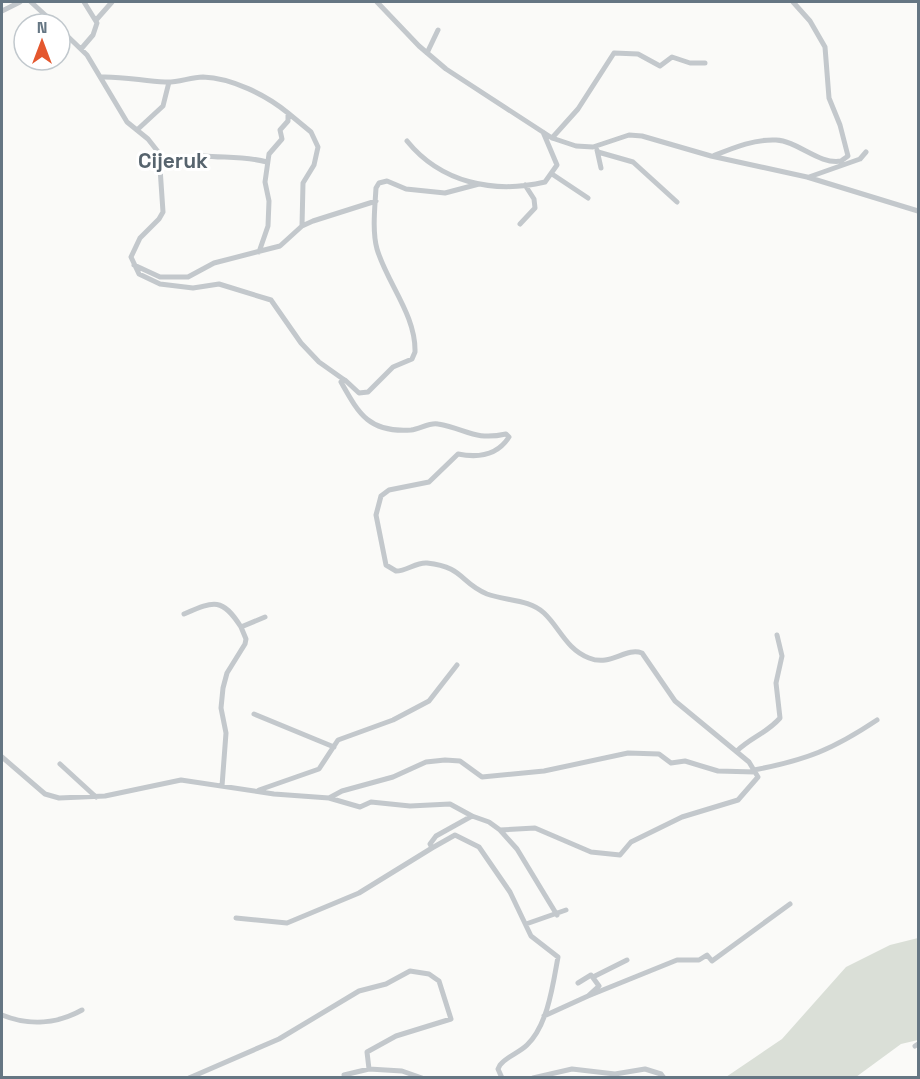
<svg xmlns="http://www.w3.org/2000/svg" width="920" height="1079" font-family="'Space Grotesk',sans-serif">
  <rect width="100%" height="100%" fill="#fafaf8"/>
  <path fill="#dadfd7" d="M918,938V1040L901,1044L856,1077H726L782,1039L846,967L890,945Z"/>
  <g fill="none" stroke-linecap="round" stroke-linejoin="round">
    <path stroke="#c3c8cc" stroke-width="5" d="M31,2L55,24
      M377,2L419,46L446,69L552,138L576,146L593,147L629,135L642,136L711,156L807,177L918,211
      M2,11L20,2
      M97,19L112,2
      M60,29L87,55L127,122L148,139L159,153L163,212L159,219L140,238L131,257L139,274L160,284L193,288L219,284L271,300L301,343L319,362L343,379
      M81,49L93,35L97,23L84,2
      M427,53L438,30
      M100,77C122,76 143,81 165,82C178,83 190,77 203,77C232,78 266,95 288,113V121L280,130L282,139L269,154L265,182L269,201L268,226L259,252
      M288,113L311,132L318,147L314,165L303,183L302,226
      M137,130L163,106L169,82
      M552,138L578,109L614,53L638,54L660,66L672,57L690,63H705
      M407,141C441,183 494,194 545,182L557,165L543,132
      M597,150L601,168
      M598,152L633,162L677,202
      M713,156C733,148 754,139 776,140C798,141 819,165 841,161L848,156L840,125L829,98L825,47L810,21L793,2
      M196,164L203,156C225,158 246,156 267,162
      M552,174L588,198
      M809,177L860,159L866,152
      M479,184L445,193L406,189L387,181L379,183L376,188C375,206 372,231 377,249C387,283 416,315 415,352L412,359L393,367L368,392L359,393L345,380L341,382C359,414 369,433 411,430C420,429 430,422 438,424C467,429 474,441 506,434L509,437C497,456 478,458 458,454L429,482L389,490L381,496L376,515L386,565L396,571C407,571 416,562 427,563C464,567 460,583 487,594C506,601 529,599 544,613C560,628 566,649 589,658C611,667 625,647 642,653L675,701L749,762L758,777L738,800L682,817L631,842L620,855L591,852L535,828L500,830L489,822L472,816L436,836L430,844L432,848L455,835L479,847L510,892L531,936L558,957C553,984 548,1025 527,1045C519,1053 507,1056 500,1065L498,1069L502,1078
      M520,224L535,208L534,199L525,185
      M134,265L160,277H188L214,263L280,246L302,226L313,221L376,201
      M184,614C214,601 222,597 241,627
      M254,714L334,747
      M737,751C750,738 767,733 780,718L776,683L782,656L777,635
      M2,757L45,794L59,798L105,796L181,780L274,794L329,798L342,791L393,777L426,762L445,760L460,761L482,777L544,771L628,753L659,754L671,763L685,761L718,771L755,772
      M60,764L96,797
      M754,770C806,760 832,750 877,720
      M222,786L226,733L221,708L223,688L227,673L245,644L246,639L241,627L265,617
      M259,790L319,769L338,740L393,720L429,701L457,665
      M329,798L360,807L371,802L410,806L450,804L472,816
      M500,830L517,849L557,915
      M236,918L287,923L359,893L432,848
      M526,924L566,910
      M593,977L627,960
      M588,996L677,960H699L707,955L712,961L790,904
      M2,1015C29,1026 57,1024 82,1010
      M544,1016L588,996L599,986L591,975L578,983
      M915,1046L918,1044
      M369,1069L402,1071L422,1078
      M189,1078L279,1039L359,991L386,984L410,971L429,974L439,981L451,1019L396,1036L367,1052L369,1069L344,1075
      M533,1078L572,1069L615,1074L645,1069L661,1074L664,1078"/>
  </g>
  <g text-anchor="middle" stroke-width="6" stroke-linejoin="round" paint-order="stroke">
    <g font-size="21" font-weight="bold" fill="#57646e" stroke="#fff">
      <text x="173" y="168">Cijeruk</text>
    </g>
  </g>
  <rect width="920" height="1079" fill="none" stroke="#657683" stroke-width="6"/>
  <g transform="translate(42 42)"><circle r="28" fill="#ffffff" stroke="#c1c8cd" stroke-width="1.5"/>
  <path d="M0-4.5L10 22L0 15L-10 22Z" fill="#e4572e"/>
  <text y="-9" font-size="16" font-weight="bold" text-anchor="middle" fill="#657683">N</text>
  </g>
</svg>
